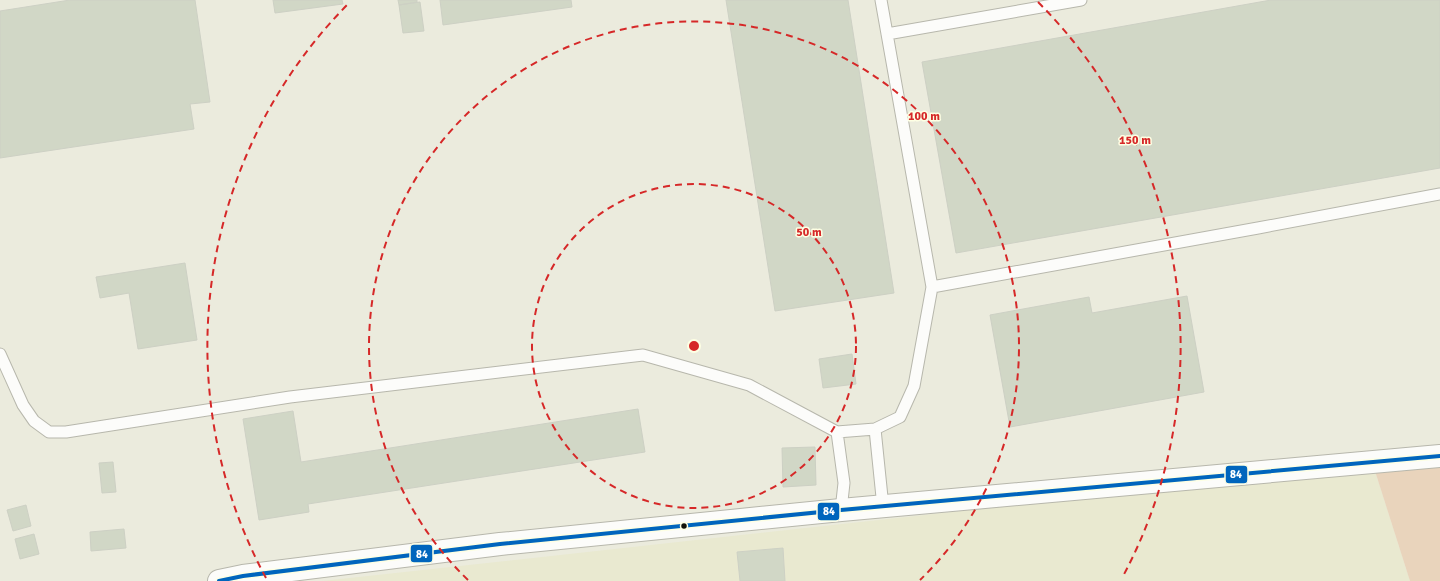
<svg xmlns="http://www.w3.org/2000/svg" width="1440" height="581" font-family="Signika,sans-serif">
  <rect width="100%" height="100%" fill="#ebebdd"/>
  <path fill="#e9e9d0" d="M1375,471L1410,581H322L1235,481Z"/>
  <path fill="#e9d4bc" d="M1440,466V581H1410L1375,471Z"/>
  <path fill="#d1d7c6" stroke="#cdd0c4" d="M70,0H195L210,102L190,104L194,129L0,158V11Z
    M273,0H342L343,4L275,13Z
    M398,0H417V2L399,5Z
    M440,0H571L572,7L443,25Z
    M726,0H848L894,293L775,311Z
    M1271,0H1440V168L956,253L922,62Z
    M420,2L424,31L403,33L399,5Z
    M185,263L197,340L138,349L129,293L100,298L96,277Z
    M1187,296L1204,392L1010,427L990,315L1089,297L1092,313Z
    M852,354L856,384L823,388L819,359Z
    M638,409L645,452L308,504L309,512L259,520L243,419L293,411L301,462Z
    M815,447L816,485L783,487L782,448Z
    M113,462L116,492L102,493L99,463Z
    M26,505L31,526L13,531L7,510Z
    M124,529L126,548L91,551L90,532Z
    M34,534L39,554L20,559L15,539Z
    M783,548L785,581H740L737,552Z"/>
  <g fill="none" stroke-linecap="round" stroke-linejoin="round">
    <defs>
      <path id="lane" d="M887,34L1081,0
        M932,287L1258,228L1440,194
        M0,354L23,405L34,421L49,432H66L290,397L643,355L749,385L837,432L875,429L900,417L914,386L932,287L881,0
        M875,429L883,507
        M837,432L844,483L841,510"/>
      <path id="street" d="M219,581L243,576L500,544L841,510L1440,456"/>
    </defs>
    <use href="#lane" stroke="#b7b7ac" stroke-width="13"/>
    <use href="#street" stroke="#b7b7ac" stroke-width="24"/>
    <use href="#lane" stroke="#fcfcfa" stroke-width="11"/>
    <use href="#street" stroke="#fcfcfa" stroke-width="22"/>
    <defs>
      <path id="bus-1" d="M219,581L243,576L500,544L841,510L1440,456"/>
    </defs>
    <use href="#bus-1" stroke="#feffe4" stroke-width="7"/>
    <use href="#bus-1" stroke="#0065bd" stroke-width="4"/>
  </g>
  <g fill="none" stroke="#d62828" stroke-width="2" stroke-dasharray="7 5">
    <circle cx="694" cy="346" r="162"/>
    <path d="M468 580A325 325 0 1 1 920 580"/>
    <path d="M266 578A487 487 0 0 1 350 2M1038 2A487 487 0 0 1 1122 578"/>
  </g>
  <circle fill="#121209" stroke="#feffe4" stroke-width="1.5" cx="684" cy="526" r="3.5"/>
  <circle cx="694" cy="346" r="6" fill="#d62828" stroke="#feffe4" stroke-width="2"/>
  <g font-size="12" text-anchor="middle" font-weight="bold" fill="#d62828" stroke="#feffe4" stroke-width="3" stroke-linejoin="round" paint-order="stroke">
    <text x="924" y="120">100 m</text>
    <text x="1135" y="144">150 m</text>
    <text x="809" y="236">50 m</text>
  </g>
  <g stroke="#feffe4" stroke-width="1.5">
    <rect x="1225" y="465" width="23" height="19" rx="4" fill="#0065bd"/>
    <rect x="817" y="502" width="23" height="19" rx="4" fill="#0065bd"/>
    <rect x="410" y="544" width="23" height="19" rx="4" fill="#0065bd"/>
  </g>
  <g font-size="11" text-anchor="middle" font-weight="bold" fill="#fff">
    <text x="1236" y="478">84</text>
    <text x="829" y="515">84</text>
    <text x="422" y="558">84</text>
  </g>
</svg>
